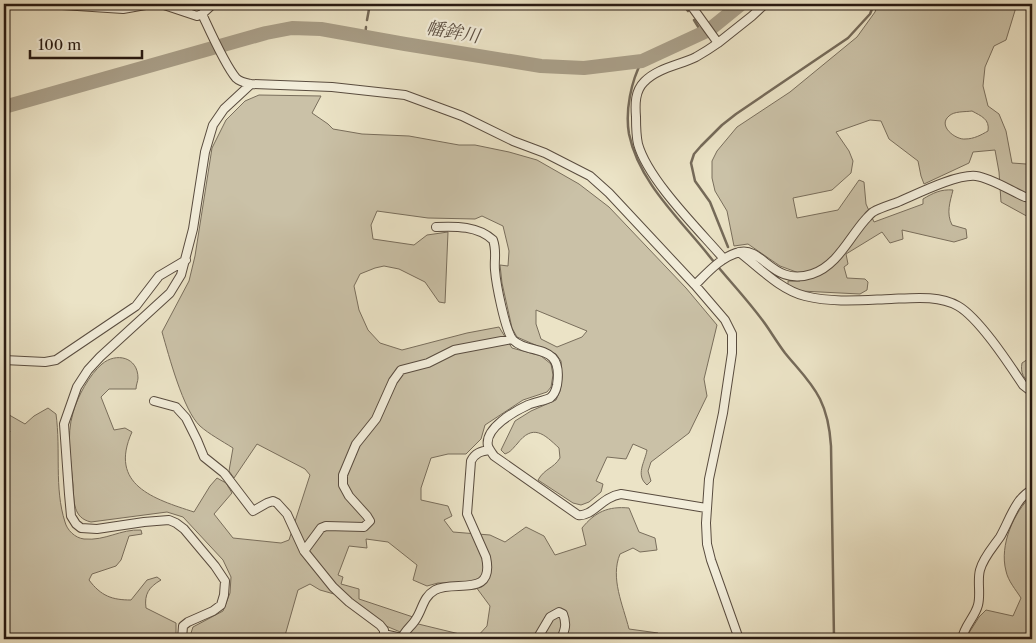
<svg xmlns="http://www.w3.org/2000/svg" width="1036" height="643" font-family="'Libre Caslon Text','Noto Serif JP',serif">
  <rect width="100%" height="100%" fill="#ebe3c6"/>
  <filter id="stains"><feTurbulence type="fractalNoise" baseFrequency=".004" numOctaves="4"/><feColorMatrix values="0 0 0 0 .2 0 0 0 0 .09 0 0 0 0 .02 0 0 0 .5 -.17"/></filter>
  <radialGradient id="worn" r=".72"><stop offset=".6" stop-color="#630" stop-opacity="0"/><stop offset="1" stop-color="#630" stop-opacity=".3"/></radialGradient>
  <path fill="#cac1a7" stroke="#796e5c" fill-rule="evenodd" d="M878,4H1017L1006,40L994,46L985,67L983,86L988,106L999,114L1006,131L1012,163L1026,164L1031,169L1028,182L1032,184V219L1001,202L999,172L995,150L973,152L969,163L924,184L921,176L918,161L889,139L881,121L870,120L836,132L849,151L853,161L851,173L832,190L793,198L797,218L838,210L859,180L864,182L866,204L874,222L923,204V199C933,193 941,189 953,190C950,202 946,213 952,225L966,229L967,238L954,242L902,230L903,239L890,243L882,232L846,254L848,264L844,267L847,278L865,279L868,282L867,290L860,294L801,291L788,286V281H800L799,273L780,266L748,244L734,246L727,211L715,191L712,178V161L717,151L737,127L790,92L857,37L875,12ZM972,111C981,116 990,119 988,131C981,135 974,139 965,139C956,140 937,126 949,116C954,111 965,112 972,111Z
    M259,95L321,96L312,113L328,124L333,129L362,134L409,136L459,145H475L509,152L537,160L579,184L609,207L686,288L717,325L704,379L707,396L689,433L651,462L648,471L651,481L647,485C635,475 645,462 647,450L633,444L626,459L607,457L596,481L603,484L601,492L589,502L581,505L573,503L538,480C545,468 553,469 560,458L559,448C544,434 533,423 517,444C513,448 511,452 505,454L501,450L515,421L531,411L556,400L560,391L562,377L561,361L556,354L517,337L512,328L502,283L500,265L508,266L509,251L503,226L482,216L475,219L428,218L377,211L371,225L373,239L414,245L427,235L448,232L445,303L439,302L425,282L399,269L384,266L375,268L360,274L354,286L359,310L368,330L380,343L402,350L467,333L499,327L512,348L541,356L551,364L553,375L551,387L547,392L523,400L485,425L481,439L466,454H448L431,458L421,488V500L448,506L452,516L444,520L453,532L490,535L505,542L526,527L544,536L555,555L586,545L582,528C595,512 608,506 629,508L639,532L655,538L657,550L640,552L633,548L620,554C610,578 623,605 629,629L658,633L660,639H417L386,626L348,598L320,590L310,584L298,590L284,639H189L193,627L223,611L230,593L231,577L223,560L183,517L167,512L91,522C73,518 74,502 73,485C71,461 66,436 73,413C77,397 90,374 102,364C116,352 138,357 138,378C138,381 136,385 136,389H109L101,397L114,430L125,428L132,432C108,485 154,499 194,512L210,486L217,478L226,483L232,493L214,514L233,538L281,543L289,540L310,475L305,469L257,444L234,478L229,471L233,448C222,441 209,434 200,426C183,410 169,356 162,332L189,281L195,256L212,148L226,120L245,101ZM536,310L587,331L582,337L557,347L541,339L536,324ZM366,539L388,542L417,565L413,580L427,586L438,583H473L490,606L487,626L476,638L410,622L413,617L359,599V589L341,584L343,577L338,575L349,546L367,548Z
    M1028,359L1032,360V385C1024,379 1020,373 1022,363Z
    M48,408L56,414C61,450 54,488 65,522C67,530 75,538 84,539C106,541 120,529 141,530L142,534L129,536L121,560L116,566L92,574L89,580C101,596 112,600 131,600L147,580L157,577L161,580C149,587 144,594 146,608L176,623V639H4V449L10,431L4,428V412L25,424L34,416Z
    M1032,495V639H967V636L979,617L986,610L1013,616L1021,598C1016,590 1008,581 1006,571C999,545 1014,512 1032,495Z"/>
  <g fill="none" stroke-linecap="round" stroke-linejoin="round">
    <path stroke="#756a59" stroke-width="2.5" d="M683,4L688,11
      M367,20L370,4
      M694,20L702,33
      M365,37L366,27
      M642,61C631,81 625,111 629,134C639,183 681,220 710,257C729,281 751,303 768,328C774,337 779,345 785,353C797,368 811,381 820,399C827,413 830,430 831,446L834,639
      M728,247L710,202L695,181L691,163L694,154L701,146L722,125L736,114L848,38L870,14L874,4"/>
    <path stroke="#a99f89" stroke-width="14" d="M4,107L266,33L292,28L321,29L405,44L541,66L584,68L642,61L709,30L741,4"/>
    <defs>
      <path id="street" d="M47,4L123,9L151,4
        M161,4L197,16L202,14L213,4
        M690,4L718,43C711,48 703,53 696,57C680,65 657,68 644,82C635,91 635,104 636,117C636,126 636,135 638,144C648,180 699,230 724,259
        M202,14C210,31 225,65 236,78C240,82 246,83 251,84L332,87L405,95L462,116L513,141L545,153L590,176L609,193L695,285L725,320L732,334V353L723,413L709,479L706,523L707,544L711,560L739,639
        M718,43L752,16L765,4
        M436,227C456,226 478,226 493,240C497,251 494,259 495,270C496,283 505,331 513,340C529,356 564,341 557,385C556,390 554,395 550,398C543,401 535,402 528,405C515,411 484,428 488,446C489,449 492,453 494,456L578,515C593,517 601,497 621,494L706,508
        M739,252C759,267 780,290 805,296C833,303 863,300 891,299C913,298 939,295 958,306C979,318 1009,364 1023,385L1032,392
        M695,285C708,272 722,256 740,252C763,247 773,287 812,274C837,266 849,238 865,220C867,218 870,214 873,212C880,208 890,205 898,202C917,194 956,174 976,176C991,178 1011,191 1025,197L1032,198
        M4,360L45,362L56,360L136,306L159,276L186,260
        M154,401L176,407L186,418L197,440L204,457L224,473L253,511L267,503L273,501L277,503L287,514L304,551L333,587L349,602L380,625L384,630V635
        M304,551L321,528L326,526L364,527L370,521L367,516L349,496L343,485V475L356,444L376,419L393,381L401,370L428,363L454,350L512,339
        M382,638L388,635L406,639
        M402,638C405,630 412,626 416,619C423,608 423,597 435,590C454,579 495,599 486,557L467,514L471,461C475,453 481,451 490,450
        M182,639L183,626L188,622L213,611L221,605L224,595L225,581L215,566L184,529L176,523L169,520L144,522L97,529L81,528L76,524L71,516L69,494L64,424L77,387L88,370L100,357L170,293L181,275L193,229L205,152L213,125L224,109L251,84
        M537,639L550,617L559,612L563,614C567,624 565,630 561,639
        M962,639C964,626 975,617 978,605C981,594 977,581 980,570C983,558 993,547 1000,537C1009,522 1015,498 1032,490"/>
    </defs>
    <use href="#street" stroke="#594c3f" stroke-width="10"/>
    <use href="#street" stroke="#f2edda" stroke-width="8"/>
  </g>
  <g text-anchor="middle" stroke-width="4.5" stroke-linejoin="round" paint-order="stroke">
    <g font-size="18" font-style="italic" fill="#5c4f42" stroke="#f2edda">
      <text transform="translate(453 32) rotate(10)" y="6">幡鉾川</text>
    </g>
  </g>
  <rect width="1036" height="643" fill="none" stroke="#ebe3c6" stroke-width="20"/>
  <rect x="5" y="5" width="1026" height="633" fill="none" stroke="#281a12" stroke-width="2.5"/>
  <rect x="10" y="10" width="1016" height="623" fill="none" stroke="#281a12"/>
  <path d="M30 50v8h112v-8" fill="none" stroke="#281a12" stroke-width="2.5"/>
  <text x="38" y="50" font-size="15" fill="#281a12" stroke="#f2edda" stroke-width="4" paint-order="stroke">100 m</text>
  <rect width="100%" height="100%" filter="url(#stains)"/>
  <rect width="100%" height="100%" fill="url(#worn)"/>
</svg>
